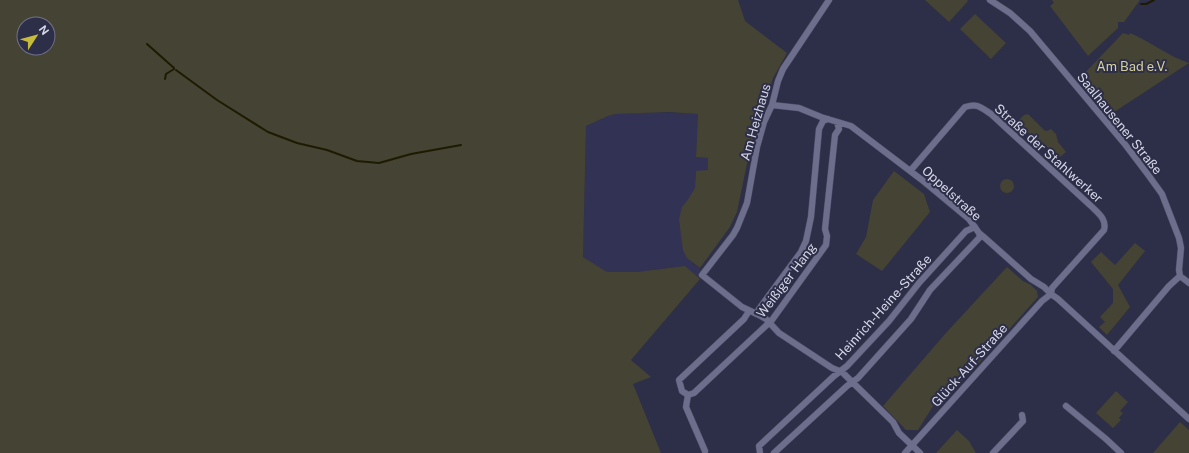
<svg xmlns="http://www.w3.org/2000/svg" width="1189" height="453" font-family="'Public Sans',sans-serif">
  <rect width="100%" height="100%" fill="#2d2e48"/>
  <path fill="#323354" d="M652,112L698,114L696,157L708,158V171H696L695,188L689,198L682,207L693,264L700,268V279L685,266L637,272H607L583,257L586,126L608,116L616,114Z"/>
  <path fill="#454333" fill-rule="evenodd" d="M0,0H738L745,21L787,53L773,78L768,95L758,118L749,154L737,212L730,227L700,268L687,258L683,250L679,219L682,207L689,198L695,188L696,171L708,170V158L696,157L698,114L668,112L616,114L608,116L586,126L583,257L607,272H637L685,266L700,279L631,360L651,377L633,384L661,453H0ZM24,24H48V48H24Z
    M925,0H967L968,1L949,22Z
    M1052,0H1140L1124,22H1118V28L1088,56L1050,6L1054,3Z
    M975,14L1006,43L991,59L960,29Z
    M1123,33L1129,35L1130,33C1151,42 1168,56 1189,63L1108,116L1095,100V95L1079,79Z
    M1028,114L1044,130L1047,131L1051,129L1056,134L1058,142L1066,152L1060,157L1026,131L1022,127L1019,120L1024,115Z
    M894,171L924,194L930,212L882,271L856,254L866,237L873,200Z
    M1000 186a7 7 0 1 1 14 0a7 7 0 1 1-14 0Z
    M1135,243L1145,251L1118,285L1130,307L1107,335L1099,327L1105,322L1100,317L1113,303V289L1091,262L1101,252L1115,265Z
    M1007,267L1023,281L1031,285L1037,291L1038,297L978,364L937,404L935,403L918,430H906L883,406L945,334Z
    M1116,391L1128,402L1120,411L1123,413L1119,418L1121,420L1113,428L1096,413Z
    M1180,422L1189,430V453H1153Z
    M957,430L969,441L976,453H936Z"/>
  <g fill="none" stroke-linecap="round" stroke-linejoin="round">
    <path stroke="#1e1b03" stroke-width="2" d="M1141,4H1146L1154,0
      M147,44L174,68V69L166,74L165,79
      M176,70L217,100L268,132L297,143L327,150L357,161L379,163L411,154L461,145"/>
    <defs>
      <path id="minor" d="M829,0L783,69L778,81L772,105L764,122L757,147L747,203L737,228L733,235L702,275L742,307L759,315L766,319L779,333L832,368L842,372L887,416L893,422L899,433L920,453
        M990,0L1010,13L1030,31L1124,143L1149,176L1162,194L1179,238L1181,248L1179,270L1180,276L1189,283
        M772,105L799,108L821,117L851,126L922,180L969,219L979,233L985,238L1031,279L1044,287L1051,294L1058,299L1189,419
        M911,170L965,107C978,103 980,107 991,114L1091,206C1098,213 1107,219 1104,230L1052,288L1051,294
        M759,315L758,311L759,309L801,252L806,241L811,217L819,129L823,121L828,119
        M1114,351L1169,286L1180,276
        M688,395L694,393L772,320L826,245L827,236L825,229L835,135L839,129L837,122
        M688,395L682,391L679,380L744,319L749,311
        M688,395L686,407L705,451
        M1066,406L1106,439L1121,453
        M760,453L759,446L834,376L847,366L889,321L919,283L966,231L975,227
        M774,453L847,386L858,378L911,319L930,290L980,237L979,233
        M905,453L1042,301L1051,294
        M993,453L1023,421L1022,415"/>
    </defs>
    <use href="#minor" stroke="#4b4b62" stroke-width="7"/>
    <use href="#minor" stroke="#6c6e8c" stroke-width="6"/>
  </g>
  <g text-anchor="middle" stroke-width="4" stroke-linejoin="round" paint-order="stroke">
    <g font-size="13" fill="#d5d19b" stroke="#2d2e48">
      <text x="1132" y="71">Am Bad e.V.</text>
    </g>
    <g font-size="13" fill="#d5d6e8" stroke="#2d2e48">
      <text transform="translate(755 122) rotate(-74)" y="5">Am Heizhaus</text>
      <text transform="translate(1120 123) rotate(51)" y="5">Saalhausener Straße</text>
      <text transform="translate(1049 153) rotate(42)" y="5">Straße der Stahlwerker</text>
      <text transform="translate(952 193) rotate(42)" y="5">Oppelstraße</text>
      <text transform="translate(786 280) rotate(-53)" y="5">Weißiger Hang</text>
      <text transform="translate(883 307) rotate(-48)" y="5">Heinrich-Heine-Straße</text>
      <text transform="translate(969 365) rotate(-48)" y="5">Glück-Auf-Straße</text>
    </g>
  </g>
  <g transform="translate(36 36) rotate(54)"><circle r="19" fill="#2d2e48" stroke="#707188"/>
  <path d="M0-3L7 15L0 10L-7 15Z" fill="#c7bb3c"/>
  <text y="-6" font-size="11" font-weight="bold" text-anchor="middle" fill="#d5d6e8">N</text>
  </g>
</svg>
